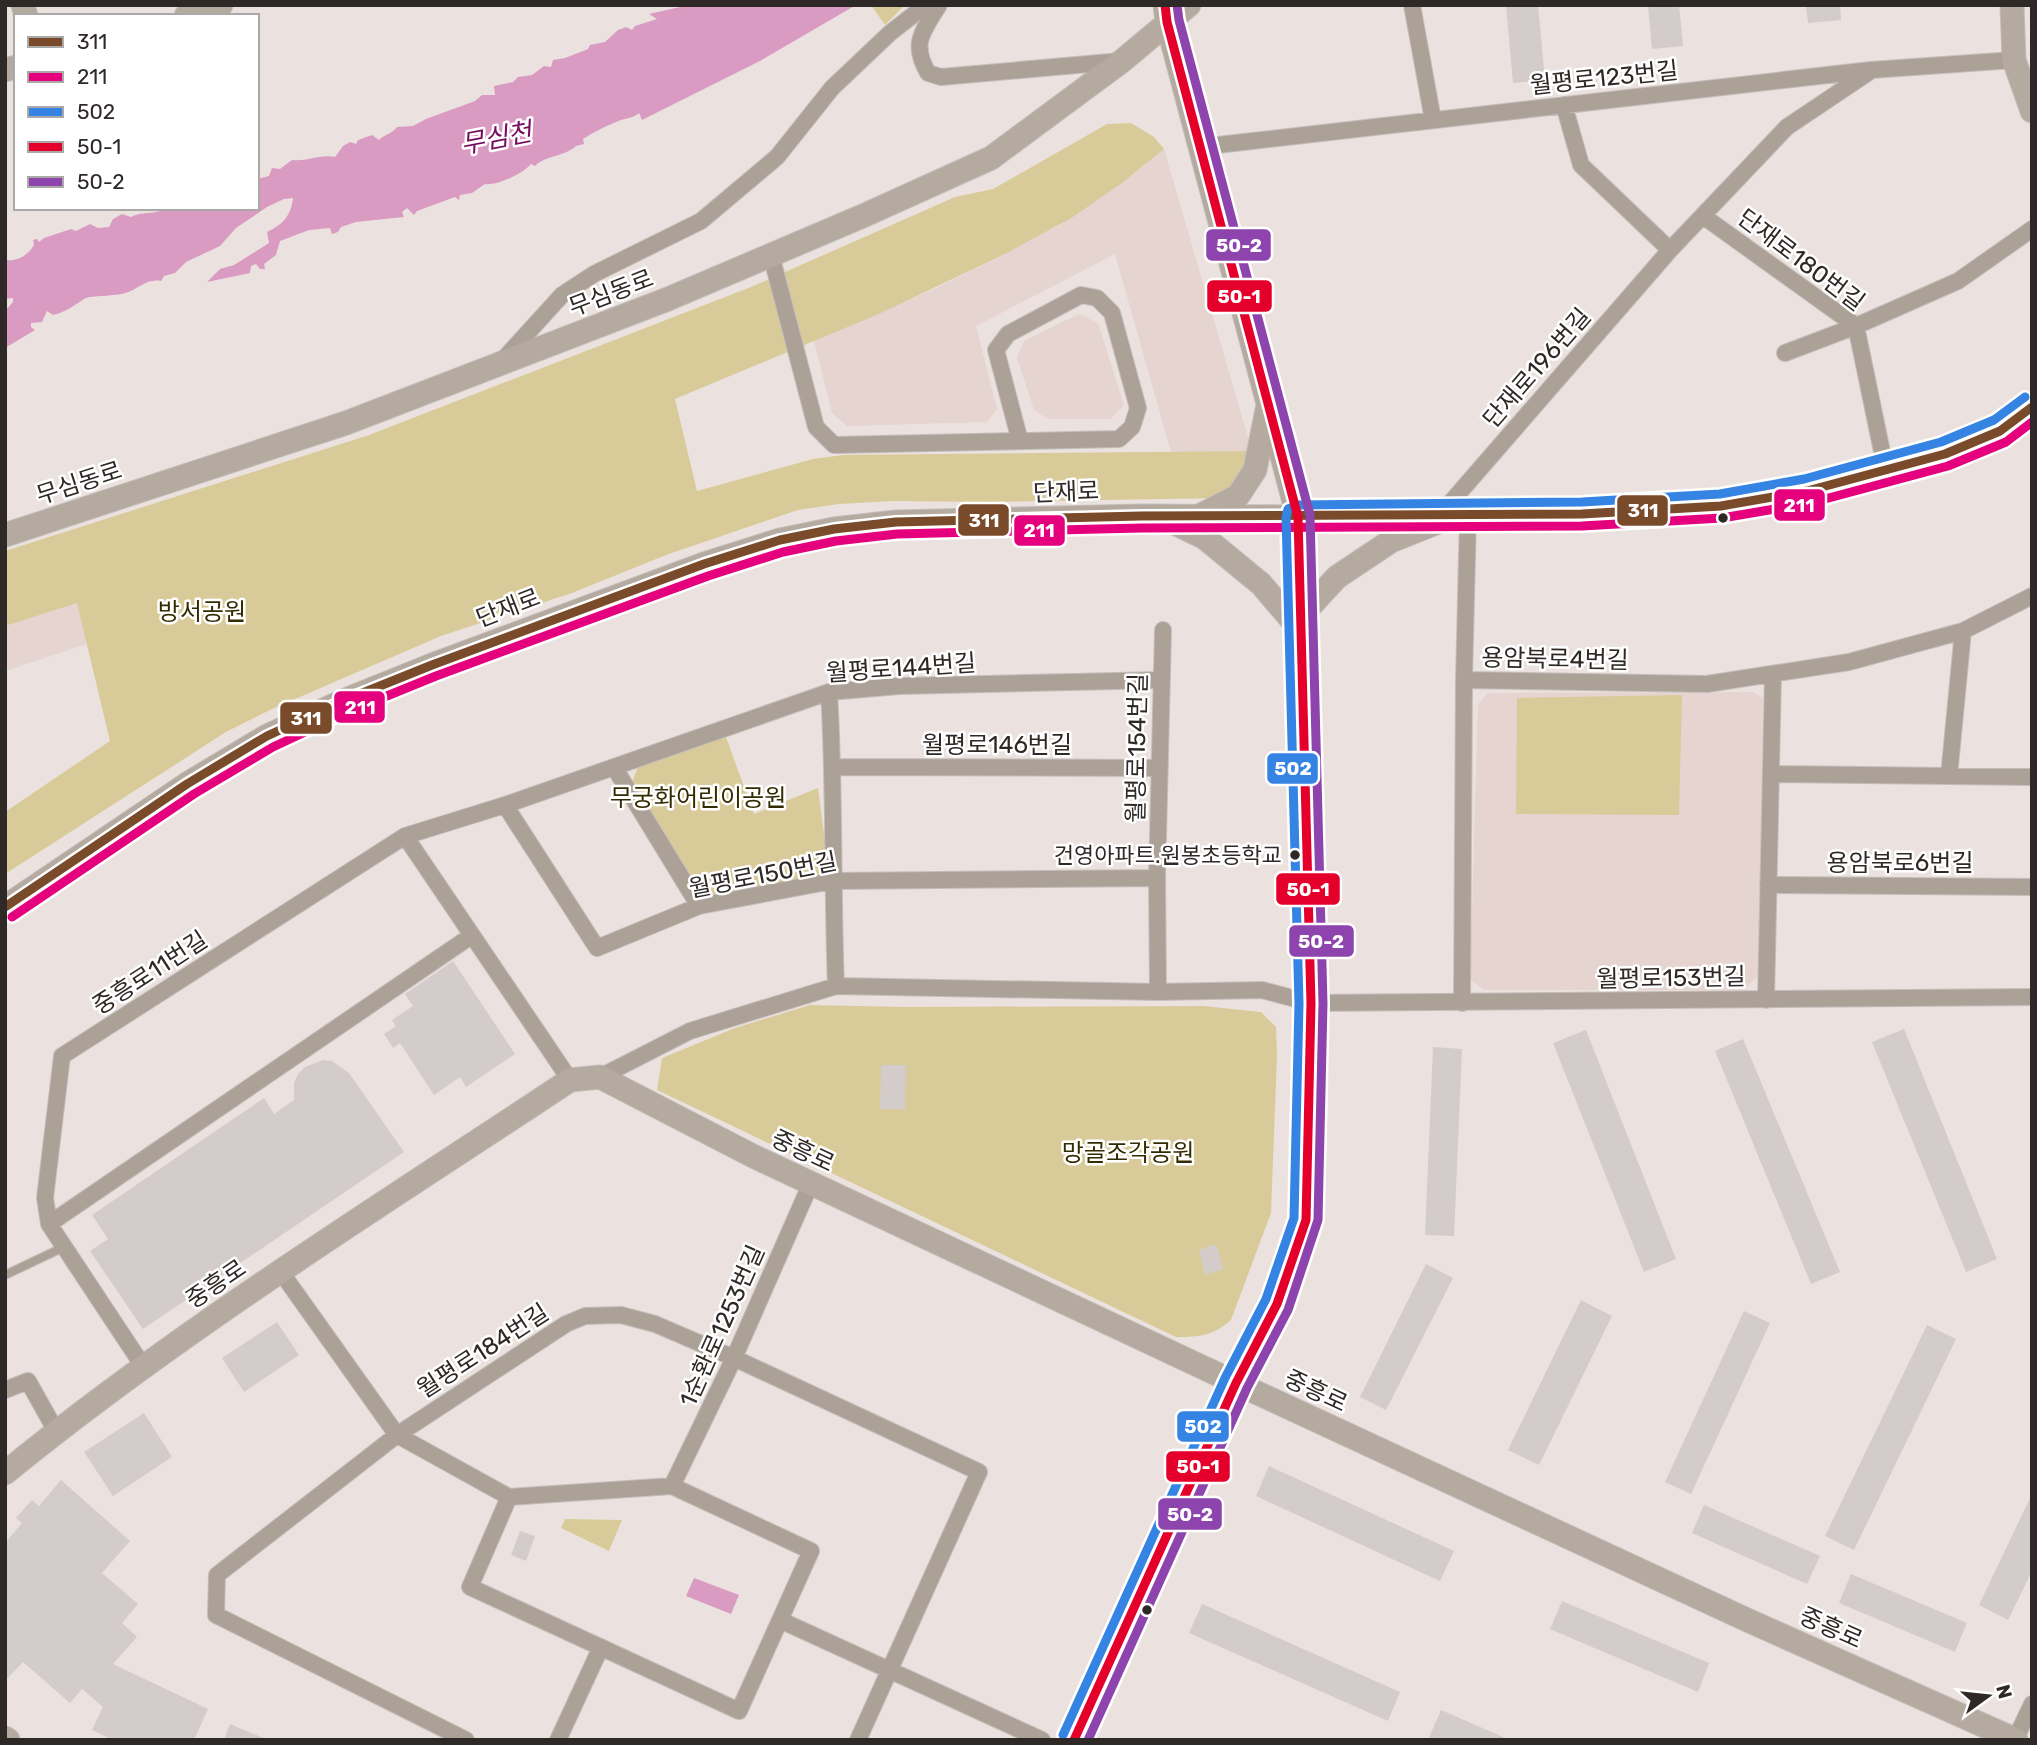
<svg xmlns="http://www.w3.org/2000/svg" width="2037" height="1745" font-family="Rubik,'Noto Sans KR',sans-serif">
  <rect width="100%" height="100%" fill="#ebe2df"/>
  <path fill="#e5d4cf" d="M1164,149L1252,451L1171,452L1115,254L976,326L997,409L987,422L847,426L832,413L814,341L936,288L1007,253L1073,217L1122,183Z
    M1079,314L1098,323L1124,405L1111,419H1048L1034,410L1017,358L1024,341Z
    M77,602L87,644L5,671V626Z
    M1753,692L1763,698L1760,975L1742,990H1484L1470,979L1478,704L1488,693Z"/>
  <path fill="#d9cb99" d="M871,5H905L885,25Z
    M1131,123L1154,137L1164,149L1122,183L1073,217L1007,253L881,313L675,399L697,491L813,459L843,455L1252,451L1253,462L1224,498L990,502L891,501L839,504L798,510L666,555L572,593L441,636L272,709L226,732L5,874V812L110,741L77,603L5,626V551L369,435L751,287L955,197L993,189L1107,124Z
    M1682,695L1679,815L1516,814L1517,698Z
    M726,737L754,814L818,788L826,849L823,870L814,877L714,896L700,890L632,782L638,767Z
    M810,1005L905,1007L1204,1006L1261,1012L1276,1027L1277,1056L1271,1213L1231,1320C1212,1336 1201,1337 1176,1337L657,1090L662,1058L735,1028Z
    M565,1519L622,1520L609,1551L561,1528Z"/>
  <path fill="#da9bc3" d="M689,5H856L760,61L642,120L639,113C632,119 624,118 616,122C604,127 594,132 583,139L584,144L576,146C564,157 546,155 535,166L531,164C524,173 497,186 485,184L472,193L460,195L459,200L455,197L417,211L414,215L407,208L402,212L404,217L356,222L341,227L338,232L332,234L330,228L309,230L280,241L276,255L264,264L265,269H260L256,264L251,266L250,273L207,282L220,269L234,265L269,243L267,232C284,224 291,215 293,198L284,199L267,207L236,228L220,246L186,262L175,273L164,276L161,281C146,278 138,290 125,293C117,296 90,296 86,298C76,304 66,312 53,315L47,311L42,322L31,323V327L35,330L5,348V311L13,302V298L5,299V260C17,262 28,255 34,245L33,240L37,239L39,242L44,238L71,229L76,231L90,224L98,228L109,227L113,219L122,214L131,217C145,210 153,216 165,208H257V179L269,176L272,168L280,169L292,160C306,162 320,154 335,157L343,146L350,142L356,144L358,140L372,135L379,140C385,134 392,134 397,127L413,126L426,119L475,101L482,95H495L494,86L513,82L518,77L532,75L544,66L551,67L553,60L565,58L588,49L590,45L605,42L618,30L626,27L632,30L635,26L657,19L649,14Z
    M694,1578L739,1595L731,1614L686,1596Z"/>
  <path fill="#d3ccca" d="M1506,5H1538L1545,80L1513,83Z
    M1648,5H1679L1683,46L1652,49Z
    M1806,5H1840L1841,20L1808,23Z
    M453,961L515,1054L466,1087L460,1077L434,1095L400,1043L393,1048L384,1034L396,1026L392,1020L413,1006L405,994Z
    M1904,1029L1997,1259L1966,1272L1872,1042Z
    M1586,1030L1676,1259L1644,1272L1553,1043Z
    M1743,1039L1840,1272L1811,1284L1715,1051Z
    M1433,1047L1462,1049L1454,1236L1425,1235Z
    M323,1060L332,1061L349,1073L404,1152L143,1329L90,1251L108,1239L92,1215L264,1098L274,1114L294,1100V1083L298,1074L305,1067Z
    M881,1065H906L905,1109H880Z
    M1216,1244L1223,1269L1205,1275L1199,1250Z
    M1426,1264L1453,1278L1386,1410L1360,1397Z
    M1581,1300L1612,1316L1539,1465L1508,1450Z
    M1744,1311L1770,1323L1691,1494L1665,1482Z
    M277,1322L299,1355L244,1392L222,1358Z
    M1927,1325L1956,1339L1854,1550L1825,1536Z
    M144,1413L172,1457L113,1496L84,1452Z
    M1269,1466L1454,1551L1440,1581L1256,1496Z
    M61,1480L130,1541L102,1573L138,1604L122,1623L137,1637L113,1664L208,1709L194,1740H113L92,1730L103,1707L82,1689L70,1703L23,1662L5,1681V1543L22,1523L16,1518L32,1500L39,1506Z
    M2032,1494V1571L2008,1620L1979,1605Z
    M1704,1505L1820,1556L1807,1584L1692,1533Z
    M520,1531L535,1536L526,1561L511,1555Z
    M1851,1574L1967,1623L1955,1652L1839,1603Z
    M1562,1601L1709,1663L1698,1692L1550,1629Z
    M1202,1604L1400,1692L1388,1721L1189,1633Z
    M1441,1710L1510,1740H1428Z
    M230,1724L268,1740H224Z"/>
  <g fill="none" stroke-linecap="round" stroke-linejoin="round">
    <defs>
      <path id="lane" d="M5,1275L64,1247"/>
      <path id="street" d="M939,5C922,32 911,44 928,73L941,77L1122,61
        M1412,5L1433,120
        M1564,105L1581,165L1670,250
        M1200,147L1871,70L2014,60
        M1703,216L1856,326L1886,471
        M771,255L816,427L834,445L1119,439L1132,427L1138,408L1112,313L1097,298L1081,295L1008,334L996,350L1020,441
        M1785,353L1856,326L1958,281L2032,229
        M502,361L562,295L594,274L701,221L777,157L832,88L890,33L926,5
        M1439,516L1670,250L1787,127L1869,72
        M1464,680L1707,684L1849,662L1963,631L2032,596
        M829,692C835,790 832,888 836,986
        M614,767L699,906
        M834,767L1159,768
        M1771,774L2032,777
        M1949,776L1963,631
        M505,805L597,948L699,906L832,881L1157,878
        M405,836L570,1080
        M1768,885L2032,887
        M1158,992L1157,878L1163,630
        M1766,1000L1773,674
        M1462,1003L1464,680L1468,515
        M600,1077L690,1031L836,986L1158,992L1262,990L1311,1003L2032,997
        M49,1224L471,936
        M281,1272L397,1435L509,1497
        M143,1366L49,1224L45,1198L62,1056L405,836L505,805L829,692L899,686L1161,680
        M5,1390L28,1381L56,1431
        M672,1486L811,1551L739,1711L470,1587L509,1497Z
        M672,1486L734,1358L811,1183
        M780,1620L1042,1740
        M466,1740L216,1615L217,1575L397,1435L566,1324L585,1316L621,1315L655,1324L734,1358L979,1472L858,1740
        M558,1740L601,1647
        M2015,1740L2032,1704"/>
      <path id="secondary" d="M23,5L26,16
        M2012,5L2014,60L2032,111
        M186,16L221,5
        M5,70L16,67
        M1201,515L1238,496L1255,470L1267,410
        M1166,519L1205,538L1261,584L1301,631
        M5,535L346,423L668,299L865,215L991,158L1122,61L1189,5
        M1301,616L1337,577L1391,541L1441,521
        M5,907L187,784L267,736L345,700L432,665L704,564L780,540L834,529L896,522L1141,516L1298,517L1582,514L1721,506L1807,491L1945,454L2000,431L2032,407
        M5,1473C183,1328 379,1207 570,1080L600,1077L753,1156L1236,1383L1745,1619L2016,1740
        M5,1738L8,1740
        M1074,1740L1236,1383L1277,1304L1306,1220L1311,1003L1298,517L1167,22L1165,5"/>
    </defs>
    <use href="#lane" stroke="#c4bebb" stroke-width="10"/>
    <use href="#street" stroke="#c4bebb" stroke-width="18"/>
    <use href="#secondary" stroke="#c4bebb" stroke-width="25"/>
    <use href="#lane" stroke="#aba197" stroke-width="8"/>
    <use href="#street" stroke="#aba197" stroke-width="16"/>
    <use href="#secondary" stroke="#b4aa9f" stroke-width="23"/>
    <defs>
      <path id="bus-1" d="M5,907L187,784L267,736L345,700L432,665L704,564L780,540L834,529L896,522L1141,516L1582,514L1721,506L1807,491L1945,454L2000,431L2032,407"/>
      <path id="bus-2" d="M12,917L194,794L273,747L350,711L436,676L708,576L783,552L836,541L897,534L1141,528L1582,526L1722,518L1810,503L1948,466L2006,442L2032,422"/>
      <path id="bus-3" d="M1063,1735L1225,1378L1266,1299L1294,1218L1299,1003L1286,517L1288,509L1298,505L1582,502L1720,494L1804,479L1941,442L1994,420L2025,397"/>
      <path id="bus-4" d="M1074,1740L1236,1383L1277,1304L1306,1220L1311,1003L1298,517L1167,22L1165,5"/>
      <path id="bus-5" d="M1088,1740L1247,1388L1288,1310L1318,1220L1323,1003L1310,515L1179,20L1177,5"/>
    </defs>
    <use href="#bus-1" stroke="#fff" stroke-width="14"/>
    <use href="#bus-2" stroke="#fff" stroke-width="14"/>
    <use href="#bus-3" stroke="#fff" stroke-width="14"/>
    <use href="#bus-4" stroke="#fff" stroke-width="14"/>
    <use href="#bus-5" stroke="#fff" stroke-width="14"/>
    <use href="#bus-1" stroke="#7a4b2a" stroke-width="9"/>
    <use href="#bus-2" stroke="#e5007d" stroke-width="9"/>
    <use href="#bus-3" stroke="#3584e4" stroke-width="9"/>
    <use href="#bus-4" stroke="#e4002b" stroke-width="9"/>
    <use href="#bus-5" stroke="#8e44ad" stroke-width="9"/>
  </g>
  <g fill="#2e2826" stroke="#fff" stroke-width="2.5">
    <circle cx="1723" cy="518" r="6"/>
    <circle cx="1295" cy="855" r="6"/>
    <circle cx="1147" cy="1610" r="6"/>
  </g>
  <g text-anchor="middle" stroke-width="5" stroke-linejoin="round" paint-order="stroke">
    <g font-size="22" fill="#2e2826" stroke="#fff" text-anchor="end">
      <text x="1282" y="863">건영아파트.원봉초등학교</text>
    </g>
    <g font-size="24" fill="#2e2826" stroke="#fff">
      <text transform="translate(1604 78) rotate(-6)" y="8">월평로123번길</text>
      <text transform="translate(1801 260) rotate(37)" y="8">단재로180번길</text>
      <text transform="translate(611 293) rotate(-21)" y="8">무심동로</text>
      <text transform="translate(1537 368) rotate(-49)" y="8">단재로196번길</text>
      <text transform="translate(79 483) rotate(-18)" y="8">무심동로</text>
      <text transform="translate(1066 492) rotate(-2)" y="8">단재로</text>
      <text transform="translate(508 608) rotate(-21)" y="8">단재로</text>
      <text transform="translate(1555 659) rotate(1)" y="8">용암북로4번길</text>
      <text transform="translate(901 668) rotate(-4)" y="8">월평로144번길</text>
      <text x="997" y="753">월평로146번길</text>
      <text transform="translate(1137 748) rotate(-89)" y="8">월평로154번길</text>
      <text x="1900" y="871">용암북로6번길</text>
      <text transform="translate(763 875) rotate(-11)" y="8">월평로150번길</text>
      <text transform="translate(150 973) rotate(-33)" y="8">중흥로11번길</text>
      <text transform="translate(1671 978) rotate(-1)" y="8">월평로153번길</text>
      <text transform="translate(803 1151) rotate(25)" y="8">중흥로</text>
      <text transform="translate(216 1284) rotate(-34)" y="8">중흥로</text>
      <text transform="translate(722 1326) rotate(-66)" y="8">1순환로1253번길</text>
      <text transform="translate(483 1351) rotate(-33)" y="8">월평로184번길</text>
      <text transform="translate(1316 1391) rotate(25)" y="8">중흥로</text>
      <text transform="translate(1831 1628) rotate(24)" y="8">중흥로</text>
    </g>
    <g font-size="24" fill="#342b00" stroke="#fff">
      <text x="202" y="620">방서공원</text>
      <text x="698" y="806">무궁화어린이공원</text>
      <text x="1128" y="1161">망골조각공원</text>
    </g>
    <g font-size="26" font-style="italic" fill="#740b5d" stroke="#fff">
      <text transform="translate(496 138) rotate(-11)" y="9">무심천</text>
    </g>
  </g>
  <g stroke="#fff" stroke-width="2.5">
    <rect x="1205" y="228" width="67" height="34" rx="7" fill="#8e44ad"/>
    <rect x="1206" y="279" width="67" height="34" rx="7" fill="#e4002b"/>
    <rect x="1773" y="488" width="53" height="34" rx="7" fill="#e5007d"/>
    <rect x="1616" y="494" width="53" height="33" rx="7" fill="#7a4b2a"/>
    <rect x="957" y="503" width="53" height="34" rx="7" fill="#7a4b2a"/>
    <rect x="1013" y="514" width="53" height="33" rx="7" fill="#e5007d"/>
    <rect x="333" y="690" width="53" height="34" rx="7" fill="#e5007d"/>
    <rect x="279" y="701" width="54" height="34" rx="7" fill="#7a4b2a"/>
    <rect x="1266" y="752" width="53" height="33" rx="7" fill="#3584e4"/>
    <rect x="1275" y="872" width="66" height="34" rx="7" fill="#e4002b"/>
    <rect x="1288" y="924" width="67" height="34" rx="7" fill="#8e44ad"/>
    <rect x="1176" y="1410" width="54" height="33" rx="7" fill="#3584e4"/>
    <rect x="1165" y="1450" width="66" height="33" rx="7" fill="#e4002b"/>
    <rect x="1157" y="1497" width="66" height="34" rx="7" fill="#8e44ad"/>
  </g>
  <g font-size="19" text-anchor="middle" font-weight="bold" fill="#fff">
    <text x="1239" y="252">50-2</text>
    <text x="1239" y="303">50-1</text>
    <text x="1799" y="512">211</text>
    <text x="1643" y="517">311</text>
    <text x="984" y="527">311</text>
    <text x="1039" y="537">211</text>
    <text x="360" y="714">211</text>
    <text x="306" y="725">311</text>
    <text x="1293" y="775">502</text>
    <text x="1308" y="896">50-1</text>
    <text x="1321" y="948">50-2</text>
    <text x="1203" y="1433">502</text>
    <text x="1198" y="1473">50-1</text>
    <text x="1190" y="1521">50-2</text>
  </g>
  <rect width="2037" height="1745" fill="none" stroke="#2e2826" stroke-width="14"/>
  <rect x="14" y="14" width="245" height="196" fill="#ffffff" stroke="#aba9a8" stroke-width="2"/>
  <rect x="28" y="37" width="35" height="10" fill="#7a4b2a" stroke="#aba9a8" stroke-width="2"/>
  <text x="77" y="49" font-size="21" fill="#2e2826">311</text>
  <rect x="28" y="72" width="35" height="10" fill="#e5007d" stroke="#aba9a8" stroke-width="2"/>
  <text x="77" y="84" font-size="21" fill="#2e2826">211</text>
  <rect x="28" y="107" width="35" height="10" fill="#3584e4" stroke="#aba9a8" stroke-width="2"/>
  <text x="77" y="119" font-size="21" fill="#2e2826">502</text>
  <rect x="28" y="142" width="35" height="10" fill="#e4002b" stroke="#aba9a8" stroke-width="2"/>
  <text x="77" y="154" font-size="21" fill="#2e2826">50-1</text>
  <rect x="28" y="177" width="35" height="10" fill="#8e44ad" stroke="#aba9a8" stroke-width="2"/>
  <text x="77" y="189" font-size="21" fill="#2e2826">50-2</text>
  <g transform="translate(1988 1696) rotate(75)" stroke="#ffffff" stroke-width="5" paint-order="stroke">
  <path d="M0-5L12 26L0 18L-12 26Z" fill="#2e2826"/>
  <text y="-10" font-size="19" font-weight="bold" text-anchor="middle" fill="#2e2826">N</text>
  </g>
</svg>
